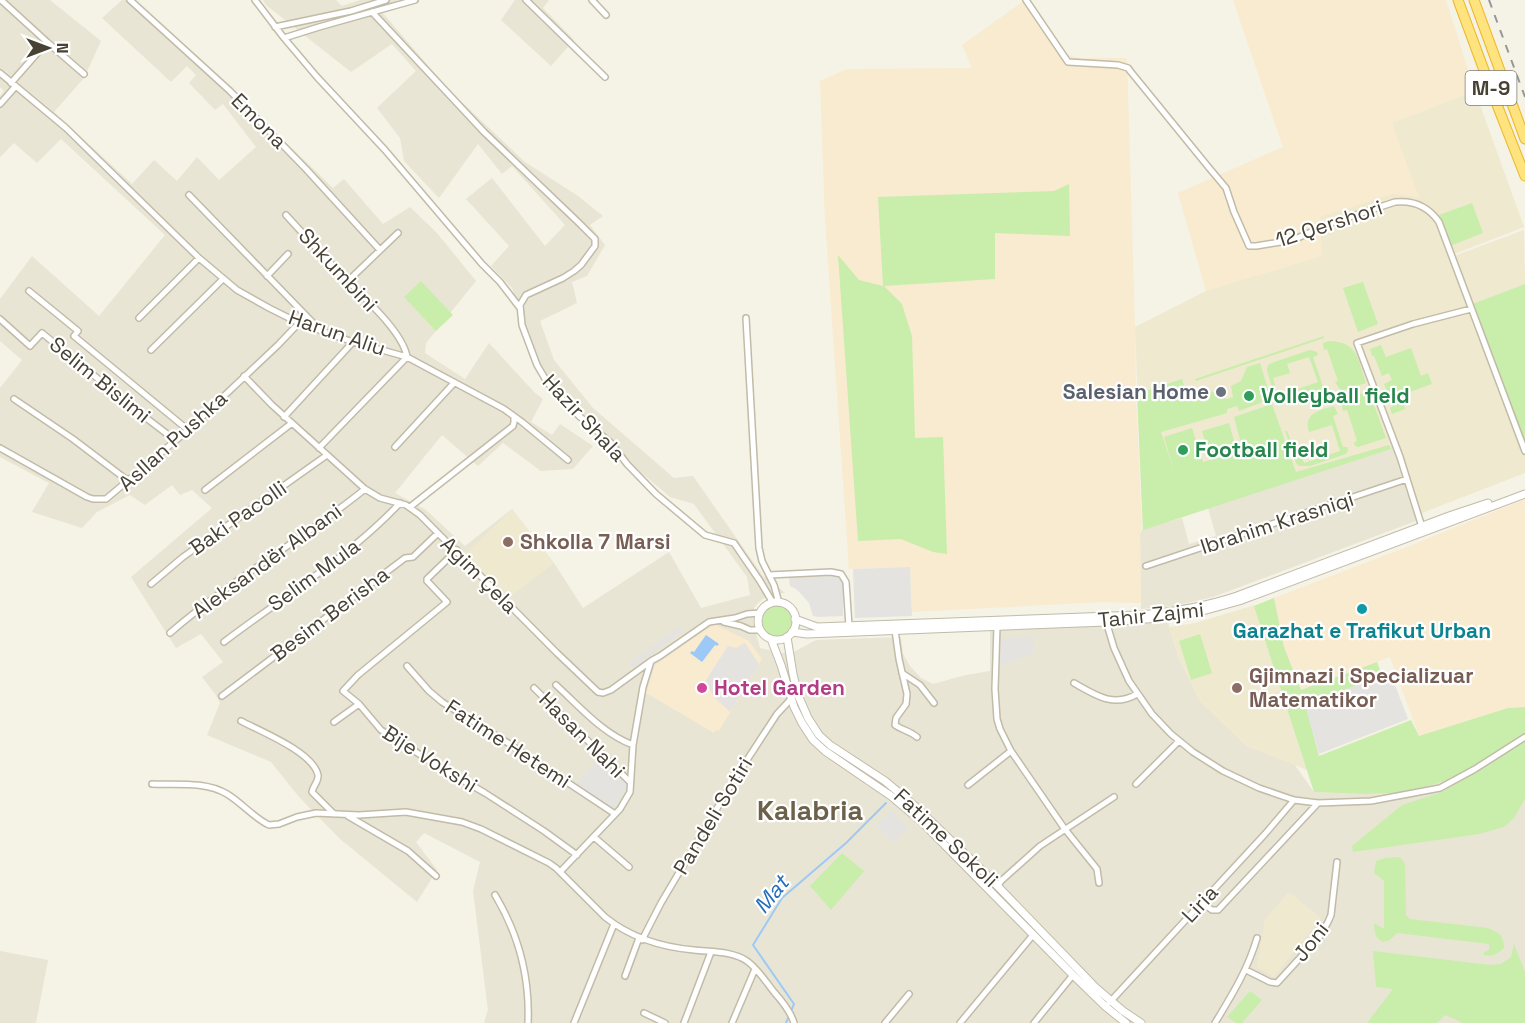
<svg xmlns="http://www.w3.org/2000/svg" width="1525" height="1023" font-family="'Space Grotesk',sans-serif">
  <rect width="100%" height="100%" fill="#f5f2e6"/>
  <path fill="#e9e5d4" d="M0,0H50L101,41L84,78L54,112L132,184L154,160L177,181L197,157L219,180L256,147L223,104L215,110L189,83L196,75L187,66L171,82L102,18L122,0H134L270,127L333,188L344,179L383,224L410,207L437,233L476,281L426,343L425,353L465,379L489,343L535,393L543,399L531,422L552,435L560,424L593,446L573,469L541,471L503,443L478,466L442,435L395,493L426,510L465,546L512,509L554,563L583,608L669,552L701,608L750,595L747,577L694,504L670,497L580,420L542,371L512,288L491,266L509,246L466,199L492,178L545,246L565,225L512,166L502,174L478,144L439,198L404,161L400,138L377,108L416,71L392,44L351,72L266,5L263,0H336L342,6L360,0H398L381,11L449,90L525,162L578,196L603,216L590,225L605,245L587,276L572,282L577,303L540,321L554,360L593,408L674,478L693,476L763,576L777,586L785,593L770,594L759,602L754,608L753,622L760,648L782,653L794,652L816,640L901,637L903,654L910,666L921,678L933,684L966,675L990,671V628L1168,618L1169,627L1179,658L1200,701L1247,746L1294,764L1314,792L1363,794L1402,793L1525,734V1023H484L488,1010L473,891L480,862L424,833L416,842L437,870L417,902L340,839L299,797L271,762L207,735L220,703L215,694L202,677L223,662L201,634L176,648L131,577L212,508L192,490L180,495L172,485L145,505L130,495L97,512L82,528L32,512L49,483L0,457V388L22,360L0,341V299L32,256L99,316L165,235L61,139L37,163L14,143L0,157V96L4,91L0,87Z
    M515,0H549L543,8L574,40L551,66L501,20Z
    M1392,445L1416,521L1213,597L1174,606L1141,609L1140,534L1143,528L1182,518L1189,544L1216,536L1208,508L1294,480Z
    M0,951L48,960L36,1023H0Z"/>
  <path fill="#f8ebcf" d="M1025,0L1065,53L1077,58H1127L1135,327L1136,397L1142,528L1140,534L1141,603L1103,602L912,612L910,567L849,569L825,219L820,81L847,69L972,68L962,45Z
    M1233,0H1446L1475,91L1392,123L1420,197L1323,256L1206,291L1178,193L1283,147Z
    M1525,499V707L1508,708L1419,736L1390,657L1301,690L1284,647L1274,598L1412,545Z
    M714,624L749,641L762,659L719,731L716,730L714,733L646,693L655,665Z"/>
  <path fill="#efe9cf" d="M1475,91L1524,227L1452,255L1525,446V473L1414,516L1391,445L1143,528L1135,327L1206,291L1322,256L1320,217L1393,194L1419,197L1392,123Z
    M1524,230L1525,284L1472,304L1454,256Z
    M512,509L554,563L508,598L464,556Z
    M1255,605L1307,770L1247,746L1200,701L1179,658L1169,627L1195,623Z
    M1289,892L1321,918L1274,977L1257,967L1265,919Z"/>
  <path fill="#c9edab" d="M1069,184L1070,236L995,233V279L884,286L902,304L912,336L915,438L943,437L947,554L933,552L901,539L858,541L838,255L859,280L883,286L878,197L1054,191Z
    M1472,203L1483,233L1450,246L1439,215Z
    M421,281L453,315L436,331L404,297Z
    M1363,282L1378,324L1358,332L1343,288Z
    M1525,284V446L1472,304Z
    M1324,336V338L1196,381L1195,379Z
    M1329,341C1358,342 1358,359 1366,383L1341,391L1335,382L1338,381L1327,349L1324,350L1323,343Z
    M1381,345L1386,357L1411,348L1421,376L1428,373L1432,384L1401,395L1405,409L1392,414L1390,408L1393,406L1384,384L1392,380L1389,373L1382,376L1374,356H1372L1370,349Z
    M1310,350L1317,352L1318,355L1313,357L1324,389L1329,387L1331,397C1318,401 1300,409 1295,390L1318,382L1309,357L1287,364L1290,373L1273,378L1280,404L1277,405L1267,370L1268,365L1274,362Z
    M1260,363L1271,399L1239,411L1237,406L1227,409V413L1161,432L1174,471L1164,437L1192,428L1203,462L1243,451L1234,417L1272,404L1296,472L1389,445L1391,449L1143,530L1137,394L1182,379L1186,392L1192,390L1194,394L1208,390L1227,399L1233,397L1231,386L1241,381L1247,367Z
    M1369,391L1386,438L1358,447L1355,446L1354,442L1357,441L1347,410L1343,411L1341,403L1343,399Z
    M1334,406L1338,414L1333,416L1343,447H1347L1348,450L1346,454L1310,466H1299L1296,463L1285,431H1287L1296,453L1300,452L1304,463L1340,451L1332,425L1309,432C1303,413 1320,410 1334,406Z
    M1229,423L1237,451L1210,459L1202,431Z
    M1274,598L1284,647L1301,690L1377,662L1382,675L1306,706L1319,756L1411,720L1419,736L1508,708L1525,707V734L1460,775L1442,782L1402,793L1363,794L1314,792L1254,606Z
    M762 621a15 15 0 1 1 30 0a15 15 0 1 1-30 0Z
    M1200,634L1212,673L1191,680L1179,641Z
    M1525,740V799L1514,818L1504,827L1479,834L1353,852L1352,846L1402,805L1442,792L1490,764Z
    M842,853L864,871L831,910L810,886Z
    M1400,857L1405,864L1406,915L1410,919L1488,928C1499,933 1504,935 1504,948C1497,954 1493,957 1484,955V952L1489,950V944L1397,933L1390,940L1383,942C1375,938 1374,931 1374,923L1384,929V881L1374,873L1376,861L1385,858Z
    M1514,944L1525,972V1023H1463L1445,1015L1437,1023H1367L1393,989L1376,987L1373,951L1490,965L1501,964L1511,957Z
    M1250,991L1262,1000L1242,1023H1236L1227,1017Z"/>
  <path fill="#e5e3df" d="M910,567L912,616L855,618L853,569Z
    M835,576L839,578L843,582V616L818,617L813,616L809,603L803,596L796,589L790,586L789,577Z
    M679,626L683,631L633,668L629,663Z
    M1033,636L1035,652L999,667L1002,639Z
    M745,643L759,664L730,712L713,696L706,680L728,646L736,648Z
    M1390,672L1408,719L1319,754L1305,705Z
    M601,754L630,782L614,810L577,784Z
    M892,811L908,828L894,843L876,825Z"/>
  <path fill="#9dc9f7" d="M706,635L719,644L717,646L715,645L702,662L690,653L692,651L694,652Z"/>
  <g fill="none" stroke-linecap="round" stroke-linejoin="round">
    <path stroke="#9dc9f7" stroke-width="2" d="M786,1023L794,1004L753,945L782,898L846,843L886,803"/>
    <defs>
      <path id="minor" d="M1,0L47,42L11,83
        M130,0L230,91L306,169L380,250
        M255,0L284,38L317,77L385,150L482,264L500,282L520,308
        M526,0L605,77
        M592,0L606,15
        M1026,0L1068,62L1118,65L1128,68L1131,72L1210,169L1226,188L1234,212L1249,246H1256L1293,240L1331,223L1395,202C1414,200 1428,206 1439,222L1525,451
        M372,12L484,132L579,223L595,239V246L581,265L574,271L563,278L526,295L520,305L522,325L537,365L547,382L559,396L579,416L611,443L627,464L656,494L705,535L734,543L760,581L773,603
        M275,27L351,11L386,0
        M284,38L319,27L415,0
        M47,42L84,74
        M0,73L66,128L199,258L237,290L269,308L299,323L353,342L407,357L504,409L522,422L568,460
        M0,104L15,87
        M189,195L321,331
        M286,215C306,237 326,259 347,280C364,298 403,332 407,357L319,448
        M267,276L288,254
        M348,281L398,233
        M29,291L78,331L74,336L188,430
        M139,318L199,258
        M746,318L759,548L762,561L774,585L779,603
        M0,319L30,346L42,333L141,414L175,440
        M151,350L223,279
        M244,376L272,405L365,489L380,498L406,505L420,515L557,653L598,692L603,693L611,690L651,661L660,656L709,622L735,618L747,614L760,613
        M14,399L73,439L127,480
        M284,417L353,342
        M395,447L454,383
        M0,448L87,497L93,499H106L188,430L278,345L299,323
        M205,490L292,423
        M410,507L513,426L514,422V417
        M1422,527L1400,457L1357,343L1413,324L1471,309
        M457,550L427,579V581L429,583L447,602L358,675L343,691L359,704L381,730L435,764L485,793L544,831L577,855
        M1146,566L1407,479
        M769,575L831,572L841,574L846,582L849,626
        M151,584L183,557L327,455
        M1106,621L1114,648L1129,681L1152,714L1171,734L1193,752L1223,771L1259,788L1294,800L1318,803L1371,801L1440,788L1475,769L1525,737
        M724,622L741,626L750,630H760
        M997,626L995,689L997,719L1000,729L1011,751L1064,828L1097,869L1099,883
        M895,630L899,659L907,694L906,704L896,718L895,725C902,730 910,731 917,737
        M170,633C231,580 302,540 365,489
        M224,642C283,597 348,558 400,503
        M407,666L429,691L442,702L508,743L615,814
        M902,673L920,685L934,703
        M1074,683C1095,695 1114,708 1137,694
        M556,685C579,706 603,734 633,745
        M534,688L630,782
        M222,696L405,558L413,557L438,533
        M241,721C260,731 313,752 318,775C319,781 313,786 312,792L334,814
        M334,722L359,704
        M152,784C176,785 205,781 227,794C242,803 254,818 269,825L279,824L297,817L316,813L359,815L406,812L462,822L481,829L549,863L556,868L605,917C631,938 660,947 694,950C710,952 733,951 747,961C758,969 766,982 774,992C782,1001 791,1012 794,1023
        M1136,784L1179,741
        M968,785L1011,751
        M348,816L408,851L436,876
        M594,837L629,867
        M560,872L620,809L630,792L633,745L643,687L651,661
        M998,886L1001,881L1040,846L1114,797
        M495,895C519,935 530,976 528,1023
        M1202,903L1212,910H1218L1318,803
        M642,940L661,903L732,783L777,714L791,699
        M1246,970L1270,982L1277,983L1320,936L1328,922L1331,915L1337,862
        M625,976L639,938
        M1109,1003L1265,834L1294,800
        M644,1013L665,1023
        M574,1023L614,924
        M684,1023L711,952
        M732,1023L755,969
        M885,1023L909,994
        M960,1023L1033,935
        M1034,1023L1073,975
        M1215,1023C1232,995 1248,969 1257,938"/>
      <path id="tertiary" d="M758 621a19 19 0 1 1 38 0a19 19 0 1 1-38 0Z
        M795,619L817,627L1139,615C1174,612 1204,607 1237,596L1449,516L1488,503
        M792,632L807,634L1106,622L1172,617L1199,612L1239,601L1525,494
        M787,637L793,674L798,695L808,718L819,735L830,745L885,781L916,807L985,873L1096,988L1123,1011L1141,1023
        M771,639L781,665L794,707L802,723L813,740L825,751L891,796L922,822L1073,975L1106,1007L1126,1023"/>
      <path id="trunk" d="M1458,0L1492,92L1525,176
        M1474,0L1525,139"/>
    </defs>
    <use href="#minor" stroke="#c1bba8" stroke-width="8"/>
    <use href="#tertiary" stroke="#c1bba8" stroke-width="9"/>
    <use href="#trunk" stroke="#ecb729" stroke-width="11"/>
    <use href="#minor" stroke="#fff" stroke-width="5"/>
    <use href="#tertiary" stroke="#fff" stroke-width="7"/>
    <use href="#trunk" stroke="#ffe37e" stroke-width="9"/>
    <path stroke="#969696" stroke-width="2" stroke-dasharray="8 8" stroke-linecap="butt" d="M1489,0L1525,97"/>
  </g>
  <circle fill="#6b7280" stroke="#fff" stroke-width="2" cx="1221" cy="392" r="6"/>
  <g fill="#2e9e5b" stroke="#fff" stroke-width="2">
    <circle cx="1249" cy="396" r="6"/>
    <circle cx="1183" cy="450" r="6"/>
  </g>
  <g fill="#8d6e63" stroke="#fff" stroke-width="2">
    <circle cx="508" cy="542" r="6"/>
    <circle cx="1237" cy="688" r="6"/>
  </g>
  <circle fill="#0f9aa8" stroke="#fff" stroke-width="2" cx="1362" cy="609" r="6"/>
  <circle fill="#d1479c" stroke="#fff" stroke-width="2" cx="702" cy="688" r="6"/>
  <g text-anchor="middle" stroke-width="4.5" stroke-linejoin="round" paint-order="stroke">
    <rect fill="#fff" stroke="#7f7b72" stroke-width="1.5" x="1465.5" y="71" width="51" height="34" rx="4.5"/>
    <g font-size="20" font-weight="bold" fill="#484235">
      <text x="1491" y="95">M-9</text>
    </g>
    <g font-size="21" fill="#484235" stroke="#fff">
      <text transform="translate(259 121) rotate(45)" y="7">Emona</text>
      <text transform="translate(1329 224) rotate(-18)" y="7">12 Qershori</text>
      <text transform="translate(338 270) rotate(47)" y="7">Shkumbini</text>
      <text transform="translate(337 333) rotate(19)" y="7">Harun Aliu</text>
      <text transform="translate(100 380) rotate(39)" y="7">Selim Bislimi</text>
      <text transform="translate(584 418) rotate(47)" y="7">Hazir Shala</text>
      <text transform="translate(173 441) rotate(-42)" y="7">Asllan Pushka</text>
      <text transform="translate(238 518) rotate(-35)" y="7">Baki Pacolli</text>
      <text transform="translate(1277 523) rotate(-18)" y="7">Ibrahim Krasniqi</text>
      <text transform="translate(267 561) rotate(-36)" y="7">Aleksandër Albani</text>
      <text transform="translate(314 575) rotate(-36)" y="7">Selim Mula</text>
      <text transform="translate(479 575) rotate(45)" y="7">Agim Çela</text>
      <text transform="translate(330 614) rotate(-37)" y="7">Besim Berisha</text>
      <text transform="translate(1151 615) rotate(-6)" y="7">Tahir Zajmi</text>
      <text transform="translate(582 735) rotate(45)" y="7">Hasan Nahi</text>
      <text transform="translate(508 744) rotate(33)" y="7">Fatime Hetemi</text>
      <text transform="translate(430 759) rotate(32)" y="7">Bije Vokshi</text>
      <text transform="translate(713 816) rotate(-59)" y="7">Pandeli Sotiri</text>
      <text transform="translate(946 838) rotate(43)" y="7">Fatime Sokoli</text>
      <text transform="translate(1200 904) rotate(-47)" y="7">Liria</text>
      <text transform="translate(1311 942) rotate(-52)" y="7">Joni</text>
    </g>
    <g font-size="21" font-weight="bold" fill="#5b616d" stroke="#fff" text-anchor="end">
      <text x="1209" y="399">Salesian Home</text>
    </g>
    <g font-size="21" font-weight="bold" fill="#27864d" stroke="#fff" text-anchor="start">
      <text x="1261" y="403">Volleyball field</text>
      <text x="1195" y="457">Football field</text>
    </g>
    <g font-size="21" font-weight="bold" fill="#785e54" stroke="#fff" text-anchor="start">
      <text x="520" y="549">Shkolla 7 Marsi</text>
      <text x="1249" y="683">Gjimnazi i Specializuar<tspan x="1249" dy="24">Matematikor</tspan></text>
    </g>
    <g font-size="21" font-weight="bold" fill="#0d838f" stroke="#fff">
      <text x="1362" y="638">Garazhat e Trafikut Urban</text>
    </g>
    <g font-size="21" font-weight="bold" fill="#b23c85" stroke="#fff" text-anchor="start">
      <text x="714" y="695">Hotel Garden</text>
    </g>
    <g font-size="22" font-style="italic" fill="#246ebe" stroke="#fff">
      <text transform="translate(771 894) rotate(-51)" y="8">Mat</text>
    </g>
    <g font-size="27" font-weight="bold" fill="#6c624b" stroke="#fff">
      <text x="810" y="820">Kalabria</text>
    </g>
  </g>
  <g transform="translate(48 48) rotate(90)" stroke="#ffffff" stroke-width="4.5" paint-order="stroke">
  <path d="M0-4.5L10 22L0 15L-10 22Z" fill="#484235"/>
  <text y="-9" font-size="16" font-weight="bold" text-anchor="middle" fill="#484235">N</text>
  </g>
</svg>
